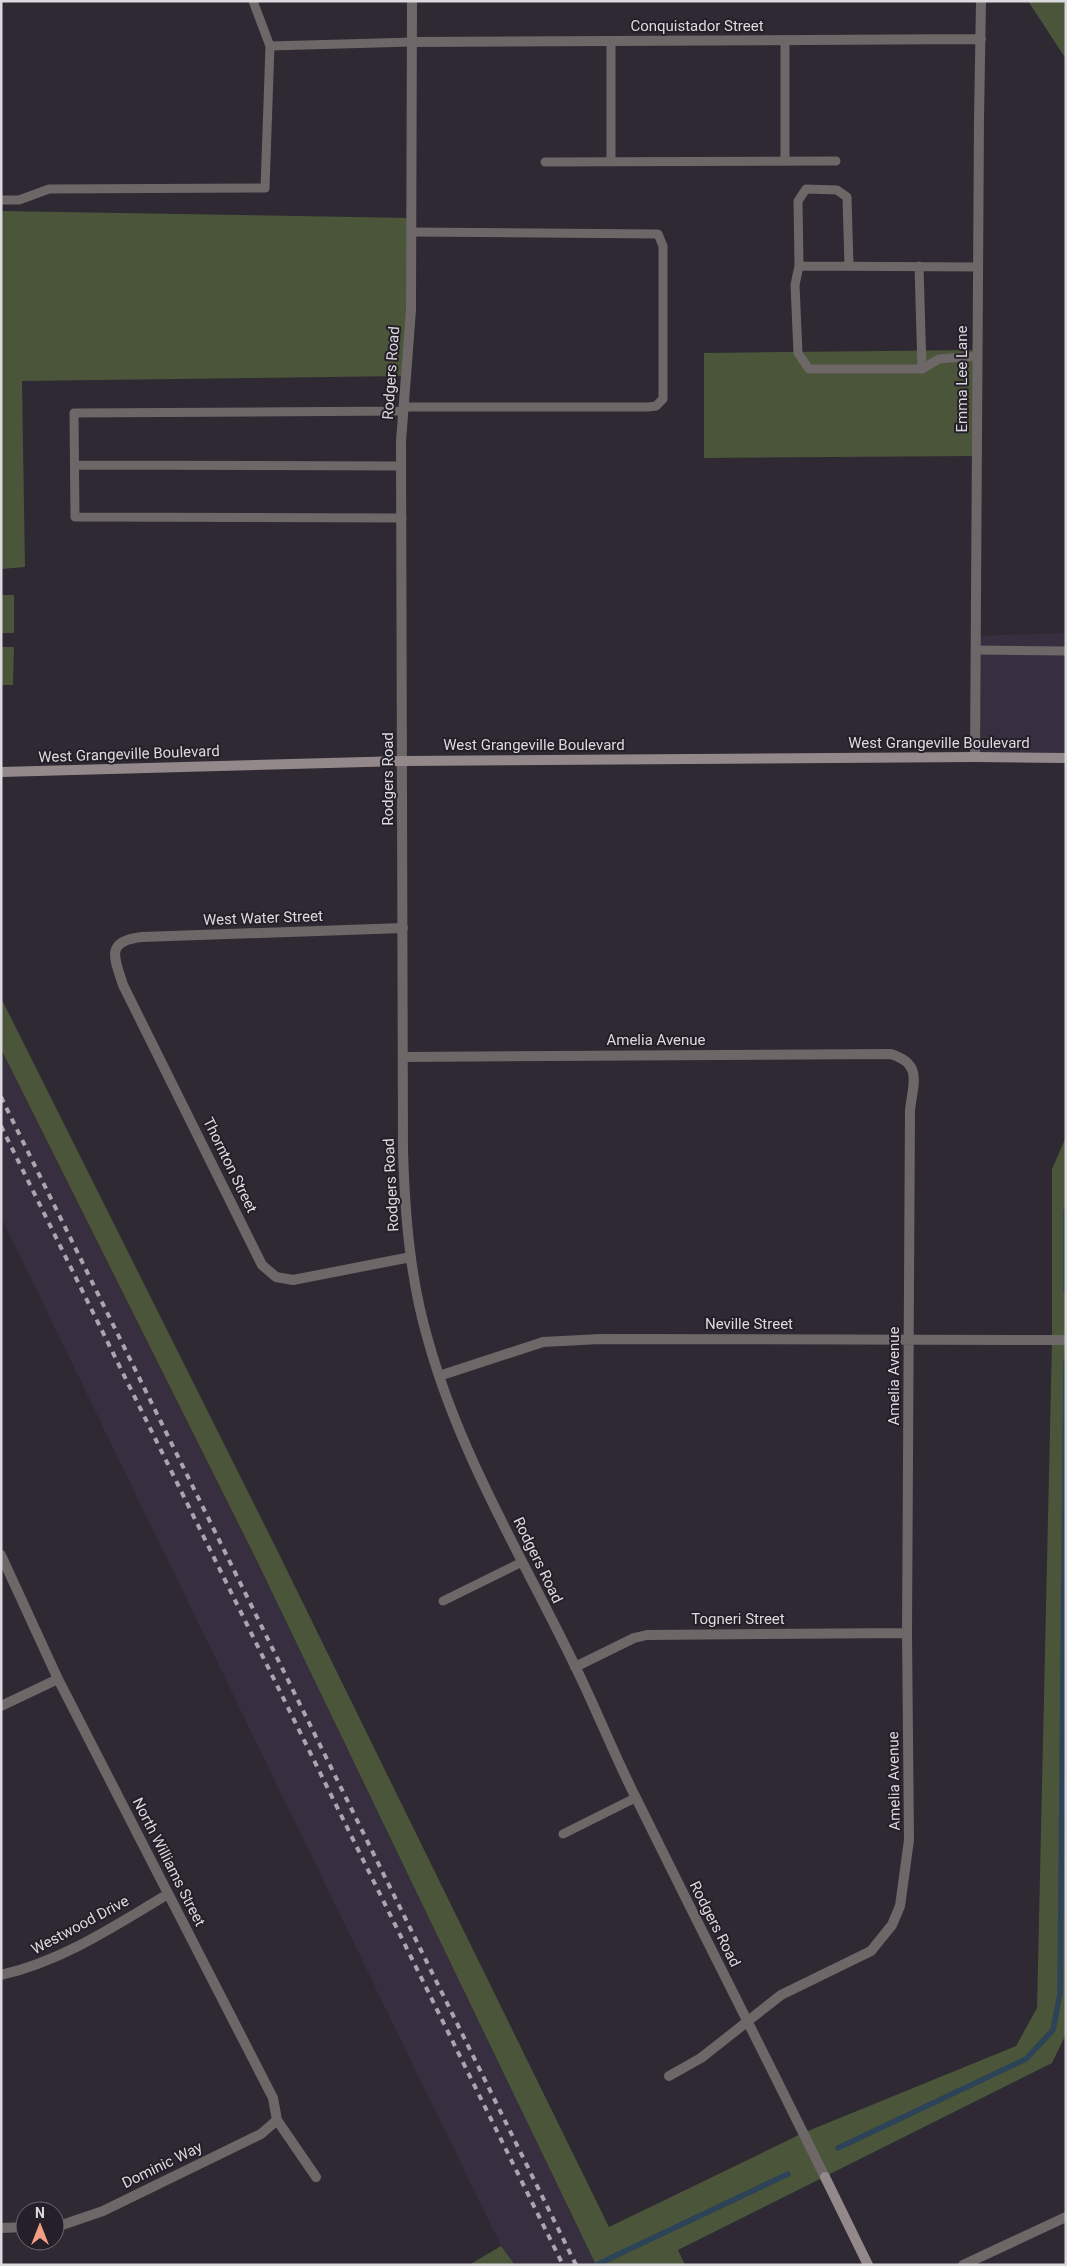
<svg xmlns="http://www.w3.org/2000/svg" width="1067" height="2266" font-family="Roboto,sans-serif">
  <rect width="100%" height="100%" fill="#2e2932"/>
  <path fill="#372f3f" d="M1066,633V758L975,757L976,636Z
    M1,1049L257,1561L596,2265H515L501,2246L1,1217Z"/>
  <path fill="#4a553a" d="M1028,1H1066V59Z
    M1,211L411,218L406,376L22,381L25,567L1,569Z
    M977,350V456L704,458V353Z
    M1,595H14V633H1Z
    M1,647H14L13,685H1Z
    M1,998L279,1554L609,2227L803,2133L1016,2046L1037,2008L1052,1340V1169L1066,1137V2034L1052,2063L678,2250L685,2265H596L257,1561L1,1049Z
    M501,2246L515,2265H469Z"/>
  <g fill="none" stroke-linecap="round" stroke-linejoin="round">
    <path stroke="#2d4357" stroke-width="5.5" d="M1065,1L1066,2
      M1066,1211V1290
      M838,2148L1026,2059L1053,2030L1060,1994L1066,1361
      M596,2265L788,2174"/>
    <path stroke="#6e6768" stroke-width="9" d="M611,41V162
      M785,41V161
      M270,46L413,42
      M545,162L836,161
      M1,200H19L49,189L265,188L270,46L253,1
      M799,266L798,201L806,189L837,190L847,197L849,266
      M919,266L922,369
      M977,356L939,359L922,369H809L798,353L795,285L799,266L978,267
      M404,407H648L656,406L663,399V246L658,234L411,232
      M75,465L401,466
      M402,518L75,517L74,413L403,411
      M976,650L1066,651
      M443,1601L522,1562
      M563,1834L635,1798"/>
    <path stroke="#6e6768" stroke-width="10" d="M412,1L411,310L401,441L403,1151C405,1215 410,1279 428,1340C460,1456 524,1560 576,1668C597,1711 615,1757 637,1800C699,1926 763,2051 825,2177
      M413,42L981,39
      M975,757L979,119L981,1
      M403,928L142,937C105,941 114,957 123,985L262,1265L276,1277L293,1280L411,1257
      M403,1057L891,1054C923,1064 913,1083 910,1110L907,1633L909,1840L900,1906L892,1925L871,1951L781,1995L701,2058L669,2076
      M439,1376L543,1342L600,1339L1066,1340
      M1,1555L58,1679L273,2098L277,2120L316,2177
      M575,1667L634,1638L647,1635L907,1633
      M1,1706L58,1679
      M1,1975C62,1961 115,1926 168,1894
      M55,2226L62,2225L103,2211L261,2134L277,2120
      M1,2228L25,2227
      M963,2265L1066,2217"/>
    <path stroke="#93898b" stroke-width="10" d="M1,772L403,761L975,757L1066,758
      M825,2177L868,2265"/>
    <path stroke="#a9a6ad" stroke-width="4" stroke-dasharray="6 6" stroke-linecap="butt" d="M1,1097L576,2265
      M1,1126L563,2265"/>
  </g>
  <g text-anchor="middle" stroke-width="4" stroke-linejoin="round" paint-order="stroke">
    <g font-size="15" fill="#dcd9df" stroke="#241f28">
      <text x="697" y="31">Conquistador Street</text>
      <text transform="translate(391 373) rotate(-86)" y="5">Rodgers Road</text>
      <text transform="translate(962 379) rotate(-90)" y="5">Emma Lee Lane</text>
      <text x="939" y="748">West Grangeville Boulevard</text>
      <text x="534" y="750">West Grangeville Boulevard</text>
      <text transform="translate(129 754) rotate(-2)" y="5">West Grangeville Boulevard</text>
      <text transform="translate(388 779) rotate(-90)" y="5">Rodgers Road</text>
      <text transform="translate(263 918) rotate(-2)" y="5">West Water Street</text>
      <text x="656" y="1045">Amelia Avenue</text>
      <text transform="translate(230 1165) rotate(64)" y="5">Thornton Street</text>
      <text transform="translate(391 1185) rotate(-93)" y="5">Rodgers Road</text>
      <text x="749" y="1329">Neville Street</text>
      <text transform="translate(894 1376) rotate(-90)" y="5">Amelia Avenue</text>
      <text transform="translate(538 1560) rotate(64)" y="5">Rodgers Road</text>
      <text x="738" y="1624">Togneri Street</text>
      <text transform="translate(894 1781) rotate(-91)" y="5">Amelia Avenue</text>
      <text transform="translate(169 1862) rotate(63)" y="5">North Williams Street</text>
      <text transform="translate(715 1924) rotate(63)" y="5">Rodgers Road</text>
      <text transform="translate(80 1925) rotate(-28)" y="5">Westwood Drive</text>
      <text transform="translate(162 2165) rotate(-26)" y="5">Dominic Way</text>
    </g>
  </g>
  <rect width="1067" height="2266" fill="none" stroke="#dcd9df" stroke-width="5"/>
  <g transform="translate(40 2226)"><circle r="24" fill="#241f28" stroke="#6e6971"/>
  <path d="M0-4L9 19L0 12L-9 19Z" fill="#f39f84"/>
  <text y="-8" font-size="14" font-weight="bold" text-anchor="middle" fill="#dcd9df">N</text>
  </g>
</svg>
